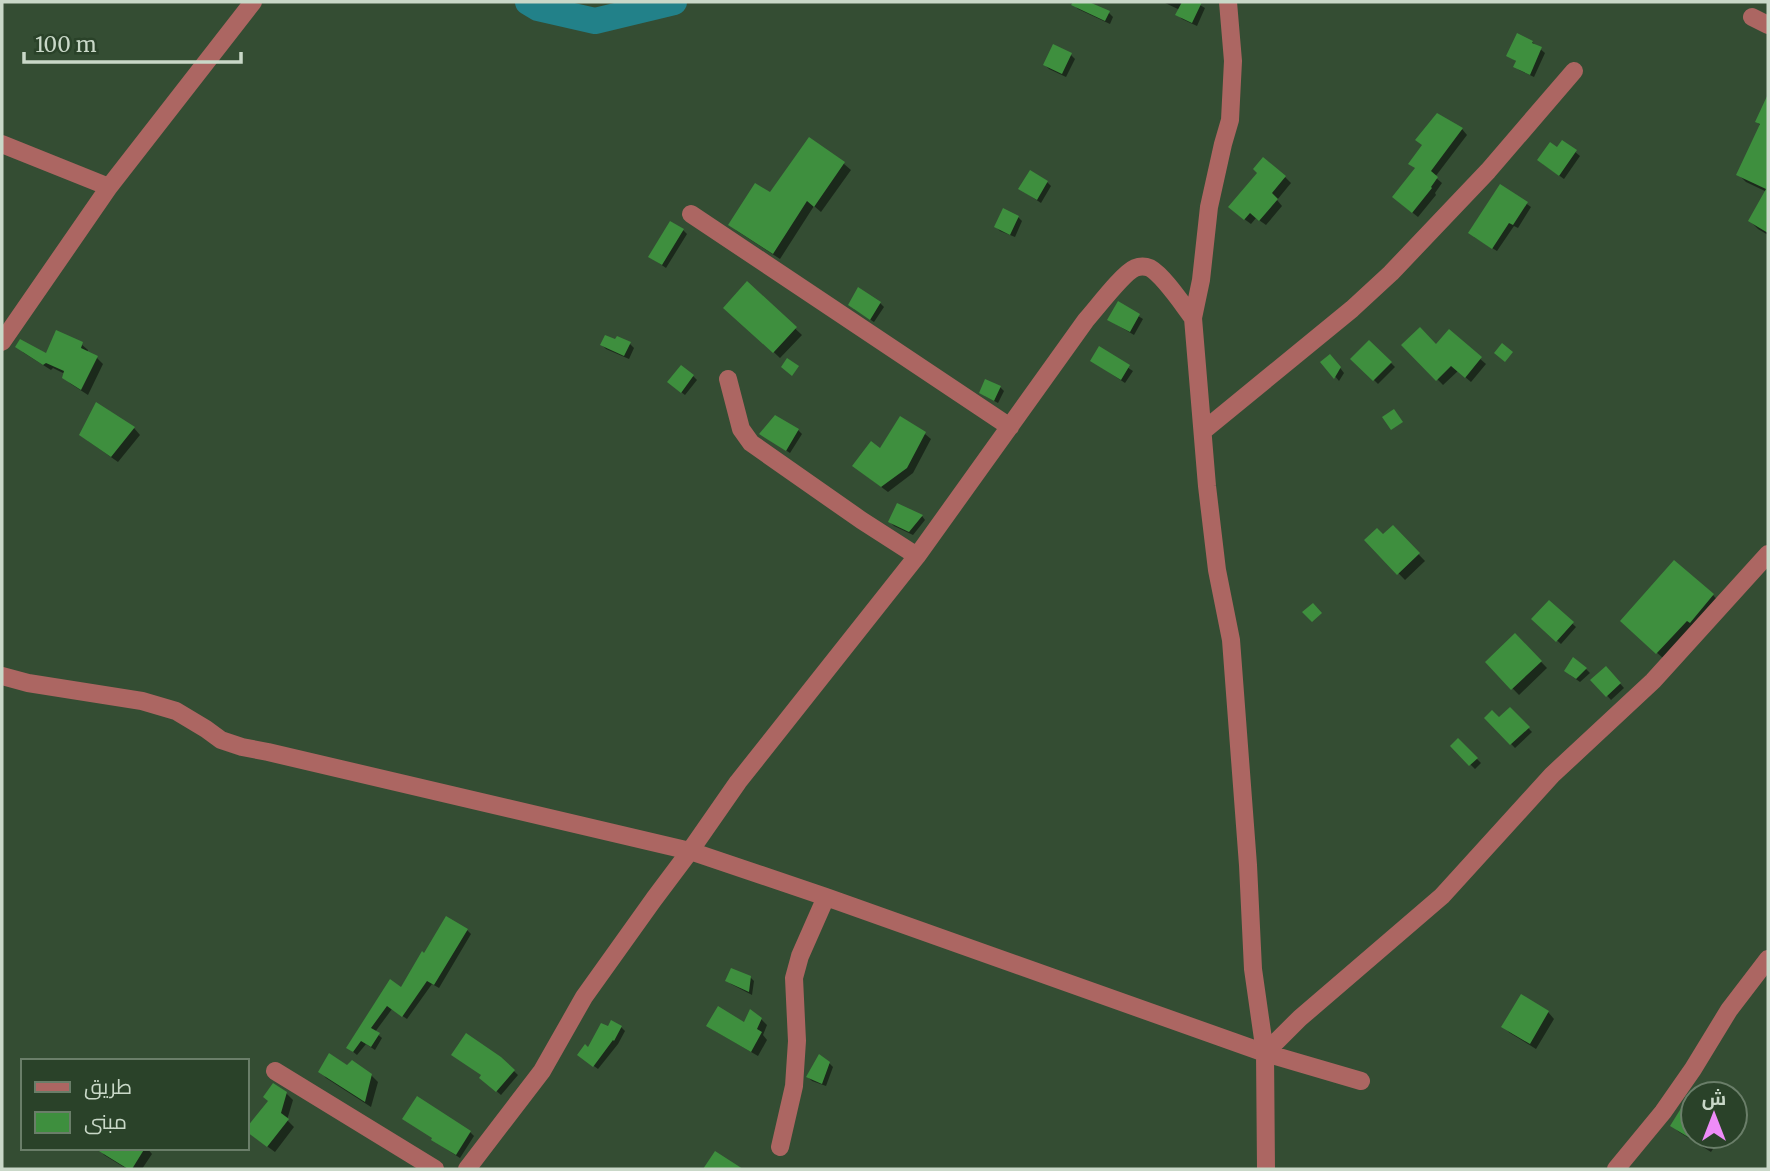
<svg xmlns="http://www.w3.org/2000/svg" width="1770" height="1171" font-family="Merriweather,Cairo,serif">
  <rect width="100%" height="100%" fill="#344d33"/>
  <path fill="#0007" d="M1075,2H1085L1109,13L1113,17L1110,24L1078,9L1074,5Z
    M1163,2H1195L1205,8L1197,26L1182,19L1178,15L1180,10Z
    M1532,42L1545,53L1534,77L1519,70L1515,66L1517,62L1508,55Z
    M1054,47L1071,55L1075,59L1066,77L1049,69L1045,65Z
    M1765,106L1768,108V235L1758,229L1750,221L1767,192L1746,182L1739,175L1761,126L1757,122Z
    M1462,129L1467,135L1435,177L1442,183L1435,193L1436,195L1418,217L1399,202Z
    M810,140L844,164L851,170L821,212L814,206L780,259L737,231L730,225L771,195Z
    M1563,142L1580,156L1564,179L1543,164Z
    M1285,177L1291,183L1277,200L1282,206L1266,225L1256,218L1251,224L1236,213Z
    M1047,182L1051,186L1041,203L1020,189Z
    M1501,186L1531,207L1518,228L1514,226L1497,251L1474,237Z
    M1018,217L1022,221L1015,237L1000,231L996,227Z
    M683,230L687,234L666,268L650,257Z
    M747,284L802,335L780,358L726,307Z
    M880,303L884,307L874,322L854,309Z
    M1119,304L1143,319L1134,335L1114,323Z
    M1449,332L1486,364L1471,382L1458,371L1443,385L1404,345L1436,346Z
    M1370,342L1395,367L1378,384L1353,359Z
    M81,344L88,350L87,353L97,358L103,364L88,395L71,384L64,378L65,374L53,368L51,370L24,353L17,347L46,356Z
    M630,344L634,348L629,359L606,349L602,345Z
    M1099,349L1133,371L1125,383L1092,361Z
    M1334,360L1344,373L1339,381L1323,362Z
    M693,376L697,380L685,395L673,386Z
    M1000,387L1004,391L998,403L985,396Z
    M134,428L140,435L118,462L88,441Z
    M798,430L802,434L790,453L761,434Z
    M925,434L931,439L913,473L888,492L860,471L881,450Z
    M922,516L925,520L913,535L894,526L890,522Z
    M1393,528L1425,561L1405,580L1366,540L1383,537Z
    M1713,595L1719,602L1664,659L1628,627Z
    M1549,602L1576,627L1561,644L1533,619Z
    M1515,635L1547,668L1519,695L1487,662Z
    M1606,668L1624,688L1611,700L1593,680Z
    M1586,669L1590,673L1580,682L1570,675Z
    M1510,709L1532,732L1515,748L1486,718L1499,720Z
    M1458,740L1481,763L1475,769L1452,746Z
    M467,930L471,934L439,988L432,984L407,1019L392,1009L375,1032L382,1038L375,1050L366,1044L357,1055L352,1051L348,1047L401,989L425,955Z
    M750,977L754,981L752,995L731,984L727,980Z
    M1548,1012L1554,1019L1536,1049L1510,1033L1503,1027Z
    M761,1019L767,1025L763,1035L767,1040L758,1056L715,1031L709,1025L745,1024Z
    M621,1027L625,1031L618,1044L598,1069L583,1058L589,1049L608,1029Z
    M500,1058L518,1075L501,1095L485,1081Z
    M829,1063L833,1067L826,1086L812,1081L808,1077Z
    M347,1067L371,1075L378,1082L371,1107L326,1078L320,1071Z
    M286,1093L293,1100L287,1120L294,1127L275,1152L253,1136Z
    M1693,1103V1136H1721L1711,1152L1679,1132L1672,1126Z
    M470,1132L474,1136L460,1158L437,1143Z
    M99,1148H147L152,1154L142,1169H127L104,1155Z"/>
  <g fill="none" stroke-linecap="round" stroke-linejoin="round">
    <path stroke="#228189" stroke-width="26" d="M528,2L538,8L595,21L674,2"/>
  </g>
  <path fill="#3e8f3e" d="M1073,2H1089L1110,11L1105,21L1071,5Z
    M1182,2H1202L1192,23L1175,15Z
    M1517,33L1533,41L1532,43L1542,47L1530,75L1513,67L1516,61L1506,56Z
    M1053,44L1072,53L1062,74L1043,65Z
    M1768,94V233L1748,221L1766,189L1736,175L1760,124L1755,122Z
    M1437,113L1463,128L1431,171L1438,177L1431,187L1432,188L1412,213L1392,197L1415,168L1408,164L1422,145L1415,140Z
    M809,137L845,162L814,207L807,201L773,254L728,225L755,183L770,192Z
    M1562,140L1577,150L1559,176L1537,160L1550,142L1557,147Z
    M1263,157L1286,176L1272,193L1278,199L1259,221L1250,213L1244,220L1228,207L1257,173L1253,169Z
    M1030,170L1048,181L1037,200L1018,189Z
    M1500,184L1528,202L1513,225L1509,223L1492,249L1468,233Z
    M1003,208L1019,216L1010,235L994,227Z
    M670,221L684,229L662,265L648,257Z
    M747,281L797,327L773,353L723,308Z
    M858,287L881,302L870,320L848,305Z
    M1118,301L1140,314L1130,332L1107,320Z
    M1420,327L1436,344L1449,329L1482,357L1465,378L1451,366L1436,381L1401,345Z
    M56,330L83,342L81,348L98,356L81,390L62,378L64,371L46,363L43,365L15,347L20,339L46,353Z
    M605,335L615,339L617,336L631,342L624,356L600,345Z
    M1369,340L1392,362L1373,381L1350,359Z
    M1502,343L1513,352L1505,362L1494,353Z
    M1099,346L1130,365L1121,380L1090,361Z
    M1330,354L1341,367L1334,379L1320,362Z
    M787,358L799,366L792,376L781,367Z
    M681,365L694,375L681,393L667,382Z
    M985,379L1001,386L994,401L979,393Z
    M96,402L135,427L111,457L79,435Z
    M1394,409L1403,422L1391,430L1382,417Z
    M775,415L799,429L786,451L759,434Z
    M900,416L926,432L907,468L881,487L852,466L871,441L880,448Z
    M897,503L923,515L909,532L888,522Z
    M1393,525L1420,553L1397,575L1364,540L1377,528L1383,534Z
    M1674,560L1714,594L1690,623L1687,621L1656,654L1620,621Z
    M1549,600L1574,622L1556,642L1531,619Z
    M1313,603L1322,613L1312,622L1302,612Z
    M1515,633L1542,661L1511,690L1485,662Z
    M1573,657L1587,668L1576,679L1564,671Z
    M1606,666L1621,683L1606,697L1590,680Z
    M1510,707L1530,727L1510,745L1484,718L1492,710L1499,717Z
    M1458,738L1478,758L1469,766L1450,746Z
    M446,916L468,929L434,985L427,981L402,1017L387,1006L371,1028L380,1033L371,1047L361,1041L353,1052L346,1048L390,979L401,987L422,951L424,953Z
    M731,968L751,976L749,992L725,981Z
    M1521,994L1549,1011L1530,1044L1501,1027Z
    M718,1006L744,1022L750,1009L762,1018L757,1029L762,1032L751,1052L706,1026Z
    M611,1020L622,1026L614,1041L613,1040L593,1067L577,1055L585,1044L588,1047L601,1023L608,1026Z
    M466,1033L501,1057L515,1070L496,1092L479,1078L481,1075L451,1055Z
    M329,1053L347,1065L352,1060L372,1074L365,1102L318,1072Z
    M819,1054L830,1062L822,1084L806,1077Z
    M273,1083L287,1092L281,1113L289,1119L267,1147L247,1132V1127L268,1101L263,1097Z
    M1693,1089V1140L1670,1126Z
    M417,1096L471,1131L456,1155L431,1140L432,1138L402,1119Z
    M94,1148H145L132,1169H128Z
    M715,1151L743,1169H703Z"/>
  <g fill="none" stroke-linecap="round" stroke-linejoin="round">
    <path stroke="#ac6662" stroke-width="18" d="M1228,2L1233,61L1230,120L1223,144L1209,207L1201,280L1193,318L1207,486L1217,570L1231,640L1248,865L1253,969L1265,1053L1266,1169
      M1752,17L1768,25
      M2,144L109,187
      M691,214L1010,427
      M2,342L109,187L253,2
      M728,379L741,429L751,443L861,520L917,556
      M1203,431L1352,309L1391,273L1488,171L1574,71
      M2,676L28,683L142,701L176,711L206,729L221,740L242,747L268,752L690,851L826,897L1265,1053L1361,1081
      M1265,1053L1300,1018L1442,896L1552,775L1653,681L1768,554
      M275,1071L435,1169
      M780,1147L794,1086L797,1041L794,978L800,956L826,897
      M467,1169L542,1071L584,997L654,899L690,851L738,782L917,556L1086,320C1096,309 1123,273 1135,268C1140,266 1145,266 1150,268C1164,276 1183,305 1193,318
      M1616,1169L1663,1112L1693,1069L1729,1010L1768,959"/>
  </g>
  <rect width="1770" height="1171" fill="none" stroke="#c9d8c8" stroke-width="7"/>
  <rect x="21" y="1059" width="228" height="91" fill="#2a4229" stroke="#6a7e69" stroke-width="2"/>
  <rect x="35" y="1082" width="35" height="10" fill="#ac6662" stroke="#6a7e69" stroke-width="2"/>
  <text x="84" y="1094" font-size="21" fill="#c9d8c8">طريق</text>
  <rect x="35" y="1112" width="35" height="21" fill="#3e8f3e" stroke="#6a7e69" stroke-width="2"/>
  <text x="84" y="1129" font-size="21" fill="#c9d8c8">مبنى</text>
  <g transform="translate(1714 1115)"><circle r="33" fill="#2a4229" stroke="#6a7e69" stroke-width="2"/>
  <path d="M0-5L12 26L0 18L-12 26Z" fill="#ee8cf8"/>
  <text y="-10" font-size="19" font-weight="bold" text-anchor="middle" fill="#c9d8c8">ش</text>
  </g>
  <path d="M24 52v10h217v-10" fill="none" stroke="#c9d8c8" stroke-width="3.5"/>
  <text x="35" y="52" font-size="21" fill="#c9d8c8" stroke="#2a4229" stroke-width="5" paint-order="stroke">100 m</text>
</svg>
